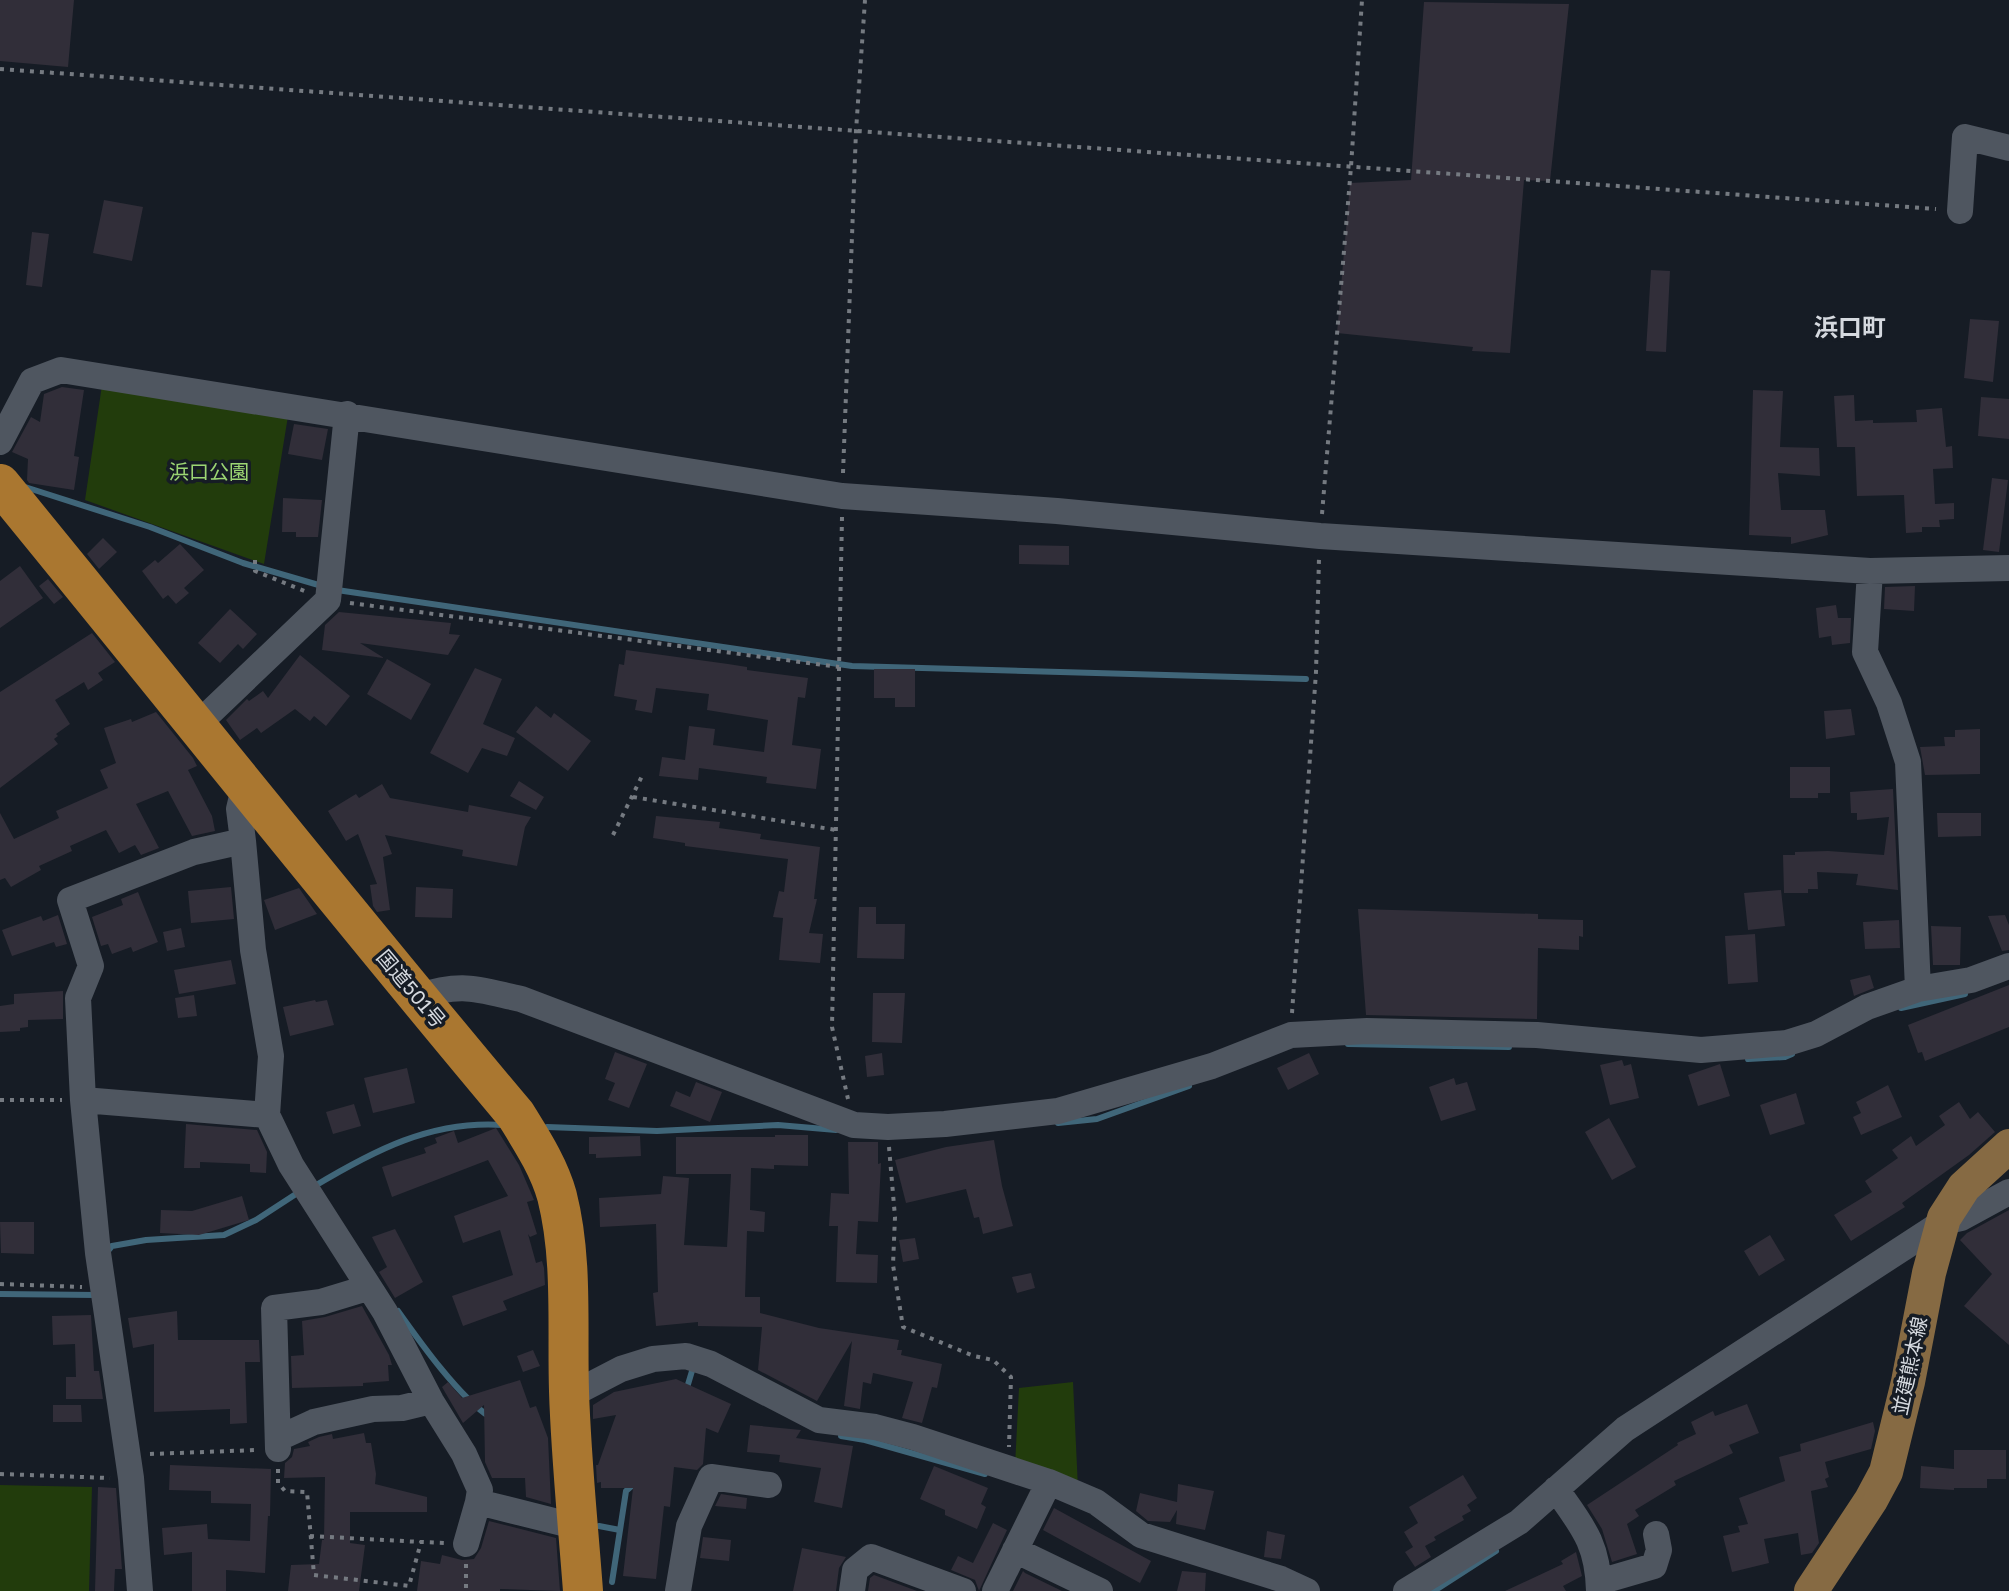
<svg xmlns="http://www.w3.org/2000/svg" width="2009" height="1591" font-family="'Golos Text','Noto Sans JP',sans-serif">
  <rect width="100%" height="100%" fill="#161c25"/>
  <path fill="#223c0c" d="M102,385L288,416L264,564L85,500Z
    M1073,1382L1078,1488L1015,1466L1019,1388Z
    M0,1485L92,1487L89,1591H0Z"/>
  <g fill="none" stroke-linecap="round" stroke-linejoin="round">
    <path stroke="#406679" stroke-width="6" d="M25,487L150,527L243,563L322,586
      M337,590L852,666L1306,679
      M1901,1008L1965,994
      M1348,1044L1509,1047
      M1748,1059L1785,1057L1792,1054
      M1058,1123L1097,1119L1189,1086
      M547,1127L657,1131L778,1125L836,1130
      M313,1187C373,1151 431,1120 503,1125
      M107,1252L112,1246L146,1240L224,1235L256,1220L299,1192
      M0,1294L96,1295
      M398,1311C420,1342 459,1397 490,1417
      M686,1391L692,1371
      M841,1436L865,1440L985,1474
      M599,1526L620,1530
      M612,1582L626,1491L634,1484
      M1434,1591L1496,1551"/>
  </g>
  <path fill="#312e39" d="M0,0H74L68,67L0,61Z
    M1424,2L1569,4L1550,181L1524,180L1510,353L1472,351L1473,347L1337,333L1350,183L1411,180Z
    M104,200L143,207L132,261L93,253Z
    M32,232L49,234L42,287L26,285Z
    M1651,270L1670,271L1666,352L1646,351Z
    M1970,319L1999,321L1993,382L1964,378Z
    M62,387L84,390L74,456L79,457L74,490L29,483L27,480L28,459L12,452L31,417L40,422L44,394Z
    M1753,390L1783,391L1780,447L1819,448L1820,476L1778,473L1781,510H1825L1828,535L1791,544V537L1749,535Z
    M1854,395L1855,421L1873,420V423L1917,422L1916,410L1942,408L1946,447L1952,446L1953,468L1933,469L1935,504L1954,503V519L1939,520L1940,527H1922V532L1906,533L1904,495L1857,496L1855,447H1837L1834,396Z
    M1981,397L2009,399V439L1978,436Z
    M294,424L328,429L322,460L288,454Z
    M1992,478L2008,480L1999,552L1983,550Z
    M283,498L322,500L318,537H296V532H282Z
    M103,538L117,552L99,569L87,554Z
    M180,544L204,570L184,588L189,593L176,604L168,595L163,599L142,571L155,560L158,563Z
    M1019,545L1069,546V565L1019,564Z
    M20,566L43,598L0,628V581Z
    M48,579L63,597L54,604L39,586Z
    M1915,586L1914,611L1884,609L1885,587Z
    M1836,605L1838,618H1851L1850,643L1832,645L1831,636L1819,638L1816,608Z
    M230,609L257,634L243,649L238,644L220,663L198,643Z
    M339,612L451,623L449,634L460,635L448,655L360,643L384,658L322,650L325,625Z
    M92,633L115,662L98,673L103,680L88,690L84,682L55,700L70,724L56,734L58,736L54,739L58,744L0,788V692Z
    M626,650L728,664L747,667V670L808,678L805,698L798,697L792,745L821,749L816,789L766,783L767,777L699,768L698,780L659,776L662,757L685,760L689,726L715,729L713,745L764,752L768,720L707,710L709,694L656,688L652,713L635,710L637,700L614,696L619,664L624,665Z
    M300,655L350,696L326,726L314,716L310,721L295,709L261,733L257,728L240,740L226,720L247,699L249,701L263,691L268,698Z
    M387,659L431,684L411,720L367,694Z
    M475,668L502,679L483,724L515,738L507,756L482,748L468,773L430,753Z
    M874,669H915V707H895V698H874Z
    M536,706L551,718L554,713L591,741L568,771L516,732Z
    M1851,709L1855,735L1826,739L1824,711Z
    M156,712L193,758L197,766L188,770L212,816L215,831L192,836L168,791L136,804L159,848L141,855L135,845L119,853L106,830L70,846L72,851L39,866L41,870L11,887L5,878L0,880V813L14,839L59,818L56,811L108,788L100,770L116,763L104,728L131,719L132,722Z
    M1980,729V774L1925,775L1920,747L1945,746L1944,737H1955V730Z
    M1790,767H1830V793H1818V798H1790Z
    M519,781L544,797L536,810L510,796Z
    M382,784L390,798L468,812L469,805L531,817L525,827L517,866L462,856L463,850L385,835L392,854L383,857L390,910L377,912L373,906L370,885L377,884L358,834L346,841L328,811L356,794L359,798Z
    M1893,789L1898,890L1856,885L1858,874L1817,872L1818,889H1808V893H1784L1783,855H1795V852L1828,851L1884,855L1889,817L1857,820V813H1851L1850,792Z
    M1937,813H1981V836L1938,837Z
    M656,816L720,822L719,828L761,834L760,839L820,847L814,899H817L809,933L823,934L820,963L779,960L783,918L773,917L779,891L784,892L788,859L685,846V843L653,838Z
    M231,887L234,919L191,923L188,891Z
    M416,887L453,889L452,918L415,917Z
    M299,888L317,914L275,930L264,900Z
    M1781,890L1785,926L1748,930L1744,893Z
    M138,892L158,942L133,952L131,947L112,954L108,944L101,946L92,917L123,905L121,899Z
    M859,907H876V924H905L904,959L857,958Z
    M1358,909L1538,914V919L1583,920V937L1579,936V950L1538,948L1537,1019L1366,1015Z
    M58,915L67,944L56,947L54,942L12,956L2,930L41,916L43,921Z
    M2005,915L2009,925V950L2002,951L1988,916Z
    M1899,920L1900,948L1865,949L1863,922Z
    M1931,926L1961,927L1960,965H1933Z
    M181,928L185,947L167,951L163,932Z
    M1755,934L1758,982L1728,984L1725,936Z
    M231,960L236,984L179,994L174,970Z
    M1870,975L1874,988L1854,996L1850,980Z
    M2009,985V1027L1925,1061L1922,1052L1918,1053L1908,1025Z
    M63,991V1019L28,1020V1027L20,1028V1031L0,1032V1006L14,1004V994Z
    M873,993H905L902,1043L872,1042Z
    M194,995L197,1016L178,1018L175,998Z
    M315,1000L316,1002L327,1000L334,1025L290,1036L283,1007Z
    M615,1052L647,1064L629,1108L608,1100L615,1083L605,1079Z
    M882,1053L884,1075L867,1077L865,1056Z
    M1309,1053L1319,1074L1288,1090L1277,1068Z
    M1622,1060L1624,1066L1631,1064L1639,1098L1610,1105L1600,1065Z
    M1720,1064L1730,1096L1698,1106L1688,1075Z
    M407,1068L415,1103L373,1113L364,1078Z
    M1454,1078L1456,1085L1467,1082L1476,1110L1441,1121L1429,1087Z
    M696,1082L722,1092L710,1122L670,1106L676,1091L690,1097Z
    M1888,1085L1902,1117L1861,1135L1853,1117L1861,1113L1856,1102Z
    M1796,1093L1805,1124L1770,1135L1760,1105Z
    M1959,1102L1970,1119L1978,1112L1995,1132L1969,1155L1902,1203L1905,1207L1851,1241L1834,1215L1872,1192L1865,1181L1898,1158L1892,1150L1911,1136L1916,1146L1945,1125L1939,1116Z
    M354,1104L361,1126L333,1134L326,1112Z
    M1609,1118L1636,1167L1612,1180L1585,1132Z
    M186,1124L257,1130L267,1152L266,1173L250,1172V1164L200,1162V1168H184Z
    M496,1128L519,1165L534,1200L527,1202L537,1234L530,1237L528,1234L536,1263L542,1261L544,1268L545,1285L503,1301L507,1310L463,1326L452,1296L513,1275L500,1230L463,1243L454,1216L508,1196L488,1160L392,1197L382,1167L426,1153L424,1148L437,1143L435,1138L454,1131L458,1143Z
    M775,1135H808V1166L774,1165V1169L751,1168L750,1210L765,1212L764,1232L747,1231L745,1297H760V1313L819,1328L899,1340L897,1350H902L901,1355L942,1364L937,1388L932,1387L922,1423L902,1418L913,1382L873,1373L871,1384L863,1382L860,1409L844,1406L852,1341L817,1401L758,1370L762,1327L698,1326V1322L656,1326L653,1293L658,1292L656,1224L600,1227L599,1198L661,1194L663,1176L689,1178L684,1245L727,1247L731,1174H676V1137H775Z
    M640,1136L641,1156L596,1158V1154H589V1137Z
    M994,1140L1002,1186L1013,1226L983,1234L979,1217L974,1218L966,1189L906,1203L895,1160L946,1147Z
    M848,1142H878V1164L881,1163L878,1222L858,1221L856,1254L878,1255L877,1283L836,1282L838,1226H829L831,1193L849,1194Z
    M242,1196L249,1220L199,1235L160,1233L161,1210L192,1211Z
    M2009,1210V1345L1964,1306L1992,1274L1960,1240L1967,1233Z
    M0,1222H34V1254L1,1253Z
    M395,1229L423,1282L395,1298L379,1272L387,1267L372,1237Z
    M1770,1235L1785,1260L1759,1276L1744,1251Z
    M915,1238L919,1259L903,1262L899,1240Z
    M1031,1273L1035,1288L1017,1293L1012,1277Z
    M362,1306L389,1355L392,1365H388L389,1381L363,1383V1386L292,1388L291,1356L304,1355L302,1321L325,1317Z
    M177,1311L178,1340H259L260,1362H245L247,1423L230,1424V1409L154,1412V1344L133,1348L128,1318Z
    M91,1315L94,1371H99L103,1399H66V1377H76L75,1344L53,1345L52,1316Z
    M533,1350L540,1366L523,1372L517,1356Z
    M676,1379L731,1404L718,1433L706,1428L703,1464L697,1470L674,1467L670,1507L664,1506L656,1579L623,1576L633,1488H601V1482L597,1483L596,1465H598L616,1415L593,1419V1405L614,1392Z
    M520,1380L530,1408L536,1406L548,1438L551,1504L526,1497L525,1478H492L485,1462L484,1405L463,1423L442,1387L448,1382L462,1398Z
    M1747,1404L1759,1433L1729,1445L1733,1453L1674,1481L1676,1485L1635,1510L1639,1516L1627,1524L1637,1554L1612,1562L1602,1529L1587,1505L1678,1445L1677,1443L1696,1434L1691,1422L1713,1411L1715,1416Z
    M53,1405H81L82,1422H53Z
    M1873,1422L1875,1431L1871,1449L1825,1462L1829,1477L1825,1479L1828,1487L1811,1491L1819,1543L1812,1553L1801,1555L1798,1533L1764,1539L1769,1563L1732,1572L1723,1536L1740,1532L1738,1526L1748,1524L1739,1498L1785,1481L1779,1457L1801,1451L1800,1444Z
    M750,1425L801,1430L796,1438L853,1446L842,1508L814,1502L821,1468L779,1462L780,1455L747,1452Z
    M364,1433L366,1443H371L376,1474L375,1484L427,1497V1512H350V1543L365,1545L359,1591H288L291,1565L319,1564L322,1540H324L325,1477L284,1478L285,1463L292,1457L294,1449L310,1446L308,1442L319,1437L332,1434L333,1439Z
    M1954,1450H2006V1479H1987V1488H1954V1490L1920,1488L1921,1466L1954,1469Z
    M170,1465L271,1469L270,1516H268L265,1573L226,1570V1591H192V1552L164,1555L162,1528L207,1524L208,1539L250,1541L251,1504L211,1503V1491L169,1490Z
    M934,1466L988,1488L981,1504L986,1507L977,1529L945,1515V1510L920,1499Z
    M1463,1475L1477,1498L1467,1505L1471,1511L1462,1516L1464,1520L1434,1537L1436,1540L1425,1546L1431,1557L1415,1567L1405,1552L1413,1547L1404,1532L1418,1523L1409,1507Z
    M1178,1484L1214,1491L1205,1530L1176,1524L1177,1510L1170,1522L1148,1521L1136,1511L1140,1493L1177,1502Z
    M98,1487L116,1488L122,1569H115L114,1591H95Z
    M721,1494L747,1498L746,1509L715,1506Z
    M1054,1508L1151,1561L1140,1583L1043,1530Z
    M489,1521L556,1538L560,1591L500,1589V1591H417L421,1561L440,1564L442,1555L462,1560L474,1559L481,1548Z
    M993,1523L1007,1530L979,1591L975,1580L951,1570L958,1556L973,1563Z
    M1267,1531L1285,1535L1281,1559L1264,1557Z
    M703,1537L731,1540L729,1561L700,1558Z
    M802,1548L846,1557L839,1568L836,1591H793Z
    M1576,1552L1582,1576L1563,1586L1566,1591H1505L1563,1564L1561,1561Z
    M1023,1571L1025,1573L1062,1591H1013Z
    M1182,1571L1206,1573L1205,1591H1177Z
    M874,1575L917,1591H868L870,1578Z"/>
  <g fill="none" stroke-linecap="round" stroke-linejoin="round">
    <path stroke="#757a81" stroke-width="4" stroke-dasharray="4 6" stroke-linecap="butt" d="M0,69L1936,209
      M843,473L856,131L865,0
      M1322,514L1351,167L1362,0
      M842,517L832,1027L848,1099
      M255,560V571L307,592
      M350,603L839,667
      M633,797L836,830
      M613,835L642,776
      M1292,1013L1316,672L1319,558
      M0,1100H62
      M889,1147L895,1217L893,1265L903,1327L974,1356L993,1360L1011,1377L1009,1447
      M0,1284L82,1287
      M150,1454L257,1450
      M278,1469V1483L285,1491L307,1492L314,1575L409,1586L421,1542L446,1543
      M0,1474L110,1478
      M310,1536L421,1542
      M466,1564V1591"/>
    <path stroke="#4f5660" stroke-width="26" d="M1960,211L1965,137L2009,148
      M0,442L32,381L61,370L842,496L1057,511L1320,536L1870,571L2009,568
      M1870,571L1865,652L1889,703L1908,762L1918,989
      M197,725L328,600L347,414
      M243,841L253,950L271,1056L267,1115
      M416,997C463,982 475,989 521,999L854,1125L888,1127L945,1124L1058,1111L1212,1066L1291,1035L1367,1031L1537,1035L1701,1050L1787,1043L1816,1034L1867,1007L1918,989L1971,980L2009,966
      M83,1100L267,1115L291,1165L385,1312L431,1401L464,1454L480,1490L478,1502L578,1527
      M569,1396L621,1369L653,1359L686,1356L711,1364L819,1420L875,1427L913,1437L1049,1482L1096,1502L1141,1535L1281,1579L1307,1591
      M279,1438L314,1422L373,1409L402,1408L431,1401
      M278,1449L274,1308L321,1302L367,1288
      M1556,1489C1582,1526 1598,1543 1599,1591
      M466,1544L478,1502
      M1015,1550L1100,1591
      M1599,1582L1654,1566L1659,1550L1656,1534
      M140,1591L131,1478L98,1253L83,1100L78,998L91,966L70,900L194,852L243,841L239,809L244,788
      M678,1591L689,1526L711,1477L769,1485
      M852,1591L855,1570L871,1557L963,1591
      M995,1591L1049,1482
      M1406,1591L1519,1522L1625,1429L1943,1222L1961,1218L2009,1192"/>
    <path stroke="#866a43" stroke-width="34" d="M1811,1591L1871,1500L1886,1472L1908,1382L1929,1273L1944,1218L1964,1187L2009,1146"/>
    <path stroke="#aa7730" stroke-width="40" d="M0,484C172,694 341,907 516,1115C532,1141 549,1167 557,1196C573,1259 567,1327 569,1391C571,1457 578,1524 583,1591"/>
  </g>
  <g text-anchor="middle" stroke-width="7" stroke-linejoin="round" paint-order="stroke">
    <g font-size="20" fill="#9cd673" stroke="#161c25">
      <text x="209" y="479">浜口公園</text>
    </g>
    <g font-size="20" fill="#d5d9df" stroke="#161c25">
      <text transform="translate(411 989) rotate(50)" y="7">国道501号</text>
      <text transform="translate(1910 1366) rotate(-78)" y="7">並建熊本線</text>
    </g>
    <g font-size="24" font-weight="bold" fill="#d5d9df" stroke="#161c25">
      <text x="1850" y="336">浜口町</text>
    </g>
  </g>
</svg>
